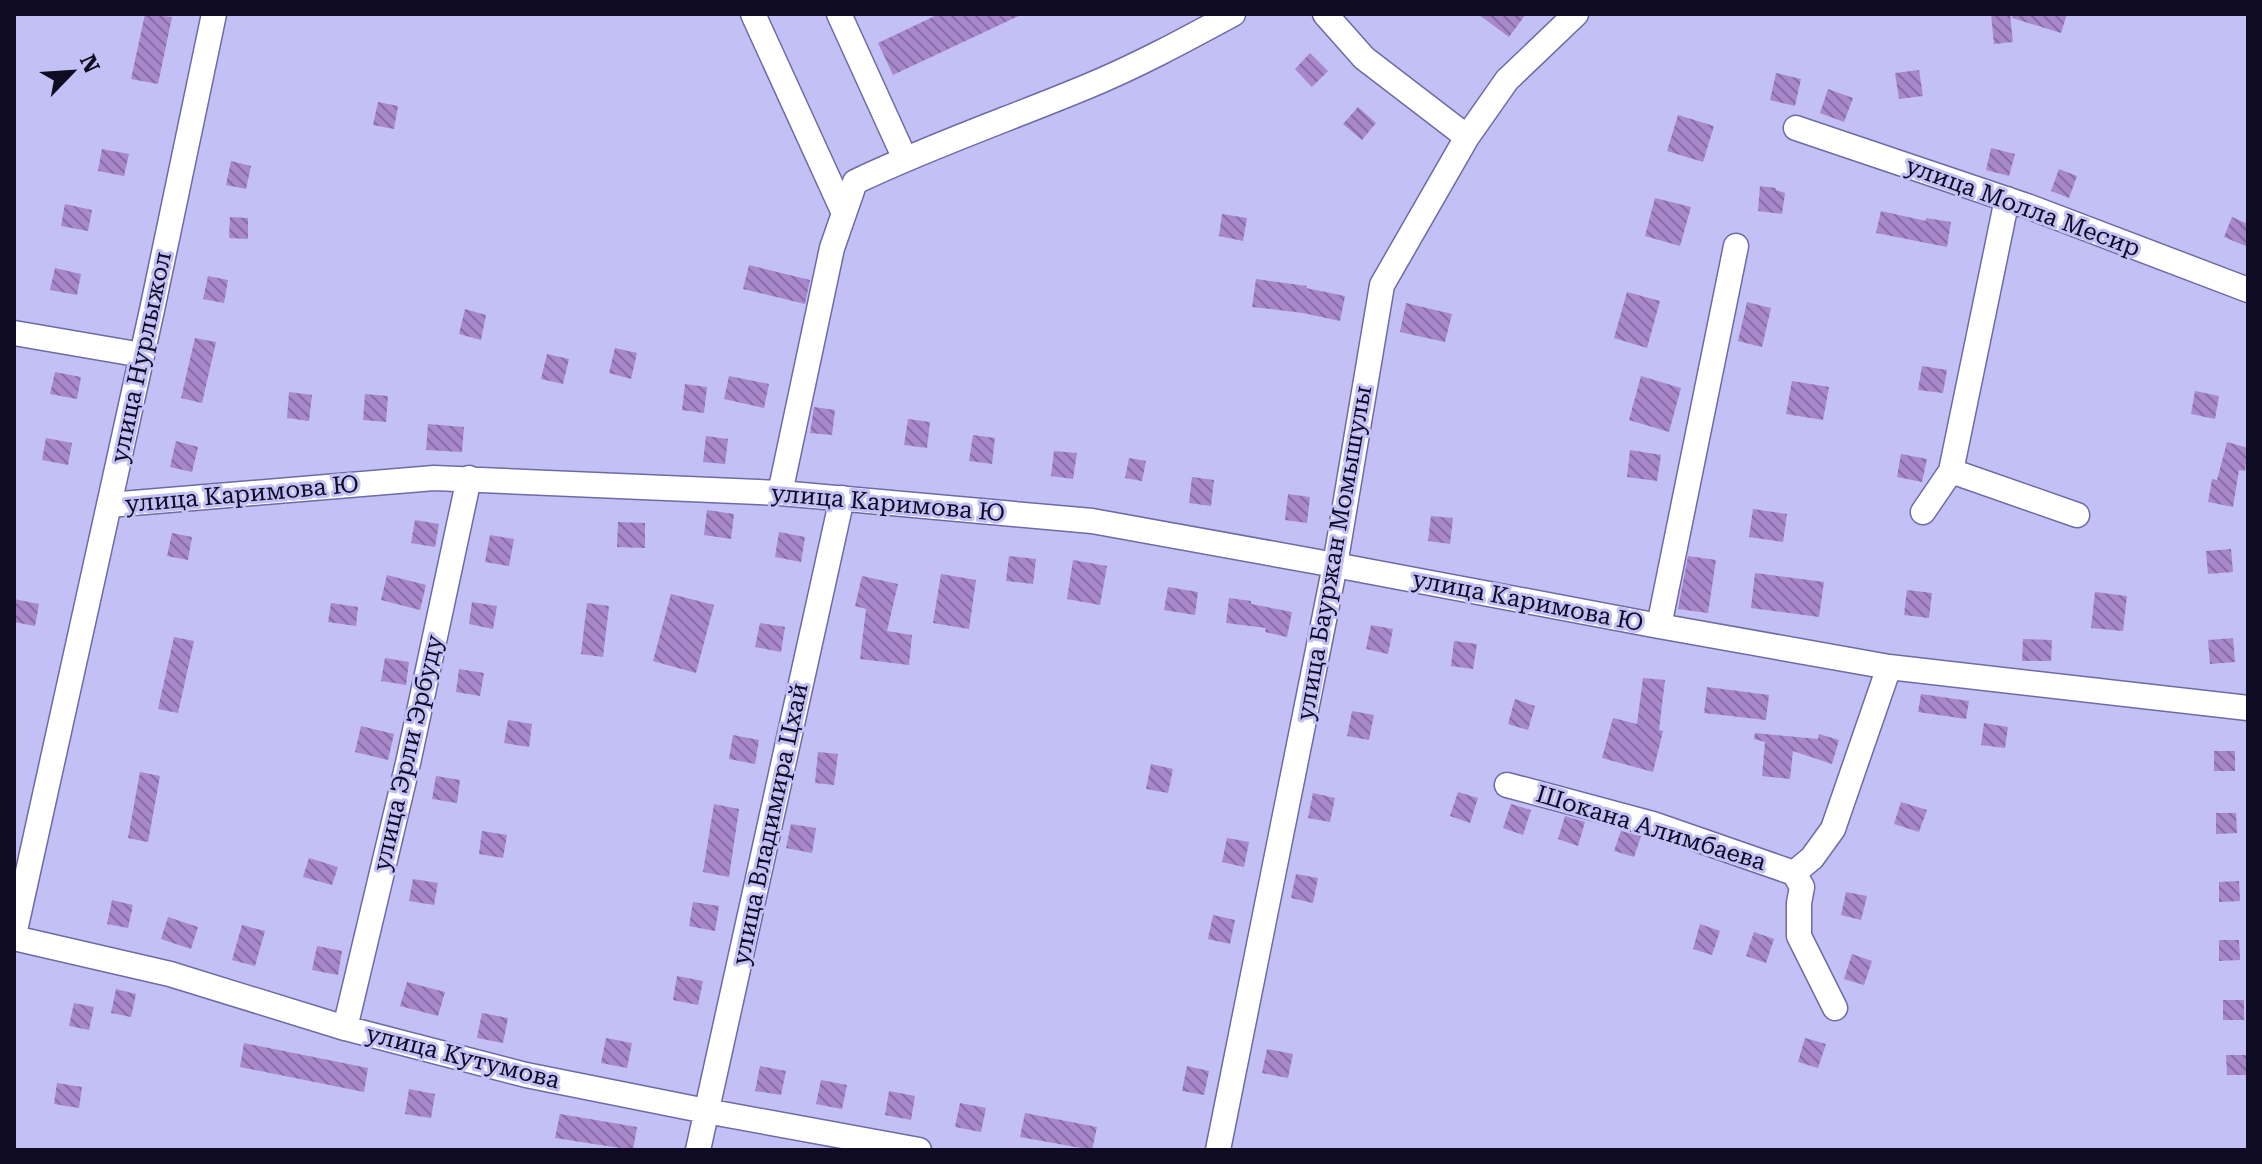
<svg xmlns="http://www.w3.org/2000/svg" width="2262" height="1164" font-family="'Roboto Serif',serif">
  <defs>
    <pattern id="building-back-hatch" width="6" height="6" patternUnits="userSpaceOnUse" patternTransform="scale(2)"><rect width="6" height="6" fill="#a887cb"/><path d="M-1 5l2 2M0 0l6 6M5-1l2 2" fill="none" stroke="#876da4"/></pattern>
  </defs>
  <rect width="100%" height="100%" fill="#c2c0f5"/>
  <path fill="url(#building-back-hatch)" d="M145,14L172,17L158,84L131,79Z
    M939,14H1023L893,75L878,43Z
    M1478,14H1526L1509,37Z
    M1991,14H2010L2013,42L1994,44Z
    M2013,14H2067L2061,33L2012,18Z
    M1310,53L1328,71L1312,87L1295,69Z
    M1919,70L1923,96L1899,99L1895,73Z
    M1776,73L1801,79L1795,106L1770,100Z
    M1828,89L1853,98L1844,122L1820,113Z
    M378,102L398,106L394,129L373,125Z
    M1358,107L1376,123L1362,140L1343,124Z
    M1678,115L1714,126L1703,162L1667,151Z
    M1991,148L2015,154L2009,176L1986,170Z
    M102,149L129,154L124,176L98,171Z
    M231,161L251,166L246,189L226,185Z
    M2059,169L2077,176L2069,198L2051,191Z
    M1760,186L1776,188V190L1785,193L1782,214L1758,211Z
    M1655,198L1691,207L1680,246L1645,236Z
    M65,204L92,210L88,231L61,226Z
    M1881,211L1926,221V218L1951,222L1947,247L1876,233Z
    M1222,214L1247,218L1243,241L1219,236Z
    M230,217L248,218V239L229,238Z
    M2232,217L2248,224V247L2224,237Z
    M749,265L810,280L805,304L743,289Z
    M55,268L81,274L77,295L50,290Z
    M208,276L228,280L224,303L203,299Z
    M1256,279L1307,286L1306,288L1345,296L1340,321L1303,313L1252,307Z
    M1627,292L1660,301L1647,348L1614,338Z
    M1747,302L1771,308L1762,347L1738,341Z
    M1406,303L1452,314L1445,342L1400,332Z
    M465,309L486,315L481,340L459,334Z
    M195,338L216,342L202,403L181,398Z
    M615,348L637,353L631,379L609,373Z
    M547,354L569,359L563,384L541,379Z
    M1922,366L1947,370L1943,393L1918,390Z
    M55,372L81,377L77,399L50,394Z
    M729,376L769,384L764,408L724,399Z
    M1641,376L1681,388L1669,432L1629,420Z
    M1792,381L1829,387L1823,420L1786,414Z
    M685,384L707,387L704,413L682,410Z
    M2195,391L2219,396L2215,419L2191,414Z
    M289,392L312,395L309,421L287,418Z
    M365,394L388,396L386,422L363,420Z
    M814,407L835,410L832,435L810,433Z
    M908,419L930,422L927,448L904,445Z
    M428,424L464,427L462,452L426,450Z
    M973,435L995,438L992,464L969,461Z
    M706,436L728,439L725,464L703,462Z
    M46,438L72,443L68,465L42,460Z
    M176,441L198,447L192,472L170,467Z
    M2227,442L2248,448L2245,471L2239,470L2233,507L2208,502L2212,479L2217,480Z
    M1630,450L1661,455L1657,481L1627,477Z
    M1054,451L1077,453L1073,479L1051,476Z
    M1901,454L1927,459L1922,482L1897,477Z
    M1129,458L1146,461L1142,481L1125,478Z
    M1192,477L1214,480L1211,506L1189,503Z
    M1288,494L1310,497L1307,523L1285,520Z
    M1753,509L1787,514L1783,542L1749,537Z
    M707,510L734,514L731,539L704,535Z
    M1431,516L1453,518L1450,544L1428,541Z
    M415,520L439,524L435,547L411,543Z
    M618,522L645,523V548L617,547Z
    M779,532L805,537L801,562L775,557Z
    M172,533L192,537L188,560L167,556Z
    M490,535L514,539L509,566L485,562Z
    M2231,549L2233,572L2208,574L2206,551Z
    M1009,556L1036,559L1033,584L1006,581Z
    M1688,556L1716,560L1708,613L1678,609Z
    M1073,560L1107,566L1100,605L1067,599Z
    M1755,573L1824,582L1819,617L1751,608Z
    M941,574L976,580L969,629L933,623Z
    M387,575L426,585L420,610L381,600Z
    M862,576L898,584L887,631L912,635L909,665L860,659L866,609L855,606Z
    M1168,587L1198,592L1195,615L1164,610Z
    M1907,590L1932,593L1929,618L1904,615Z
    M2095,592L2127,596L2123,631L2091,628Z
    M671,594L714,605L696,673L653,661Z
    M1229,598L1251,601V604L1292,612L1287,637L1265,632L1266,628L1226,623Z
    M14,599L39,604L35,626L14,622Z
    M472,602L497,606L493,629L469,624Z
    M331,603L358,607L356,626L328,622Z
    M587,603L609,606L603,657L581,654Z
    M760,623L785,627L781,652L755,647Z
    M1371,625L1393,629L1388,654L1366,649Z
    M174,637L194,641L178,713L158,709Z
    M2233,638L2235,662L2210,664L2208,640Z
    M2023,639L2052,640L2051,661H2022Z
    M1454,641L1477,644L1473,669L1451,666Z
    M385,658L409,662L406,685L381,681Z
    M459,669L484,673L480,696L456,692Z
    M1643,678L1665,680L1659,730L1663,731L1653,772L1602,758L1613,718L1637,724Z
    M1707,687L1769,695L1766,720L1704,713Z
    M1921,694L1969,701L1966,719L1918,712Z
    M1515,699L1535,706L1528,730L1508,724Z
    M1352,711L1374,715L1369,740L1347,736Z
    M508,720L532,724L529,747L504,743Z
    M1984,723L2008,727L2005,748L1981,745Z
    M361,726L394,734L388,760L355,752Z
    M1755,733L1818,739L1819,734L1839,740L1832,764L1793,751L1790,779L1762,776L1765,742L1754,739Z
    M733,735L759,740L755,764L729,759Z
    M2214,751H2235V771H2214Z
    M818,752L838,754L834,785L815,783Z
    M1151,764L1173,769L1168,793L1146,789Z
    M140,772L160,776L148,842L128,838Z
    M436,776L460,780L457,803L432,799Z
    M1458,792L1478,798L1470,823L1450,816Z
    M1313,793L1335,798L1330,822L1308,818Z
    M1901,802L1927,810L1919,832L1894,824Z
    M714,804L739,809L729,877L703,872Z
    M1511,804L1531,810L1523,835L1503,828Z
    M2216,813H2236L2237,833L2216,834Z
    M1565,816L1585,822L1578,846L1558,839Z
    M791,824L816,828L812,853L786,848Z
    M482,831L507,835L503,858L479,854Z
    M1621,831L1641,836L1634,857L1614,851Z
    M1227,838L1249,842L1244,867L1222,862Z
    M309,858L338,867L332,885L303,877Z
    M1296,874L1318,878L1313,903L1291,898Z
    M413,879L438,883L434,905L409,901Z
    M2239,881L2240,901L2219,902V882Z
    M1846,892L1867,896L1861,920L1841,915Z
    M112,900L133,905L128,928L107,924Z
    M693,902L719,906L715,931L689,926Z
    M1213,915L1235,920L1230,944L1208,939Z
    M168,917L198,927L191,949L161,939Z
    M1700,924L1720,931L1712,955L1693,949Z
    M242,925L265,931L255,966L232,960Z
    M1754,932L1774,939L1766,963L1746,956Z
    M2219,940H2239L2240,960L2219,961Z
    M317,946L342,951L338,975L312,970Z
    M1852,954L1872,961L1864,985L1844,979Z
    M677,976L703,981L698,1005L673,1000Z
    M407,982L445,992L438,1016L400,1006Z
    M116,989L136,994L131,1017L111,1013Z
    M2223,1000H2244V1020H2223Z
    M74,1003L94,1007L89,1030L69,1026Z
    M482,1013L508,1018L503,1043L477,1038Z
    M606,1038L632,1043L627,1068L601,1063Z
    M1805,1038L1826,1044L1818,1068L1798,1062Z
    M244,1043L368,1068L364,1092L240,1067Z
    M1267,1049L1293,1054L1288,1078L1262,1073Z
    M2226,1055H2247L2248,1075H2227Z
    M760,1066L786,1071L781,1095L755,1091Z
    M1187,1066L1209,1071L1204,1095L1182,1091Z
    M821,1080L847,1085L842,1109L816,1104Z
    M57,1083L82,1087L79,1108L54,1104Z
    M409,1089L435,1094L431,1118L405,1114Z
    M889,1091L915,1096L911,1120L885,1115Z
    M960,1103L986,1108L981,1132L955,1127Z
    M1025,1113L1097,1127L1092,1150L1020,1137Z
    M560,1114L637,1127L633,1150L555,1138Z"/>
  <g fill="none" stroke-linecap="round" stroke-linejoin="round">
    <defs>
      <path id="minor" d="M753,14L843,211
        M839,14L905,159
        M1325,14L1364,58L1467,137
        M1796,128L2027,206L2248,290
        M1736,246L1659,626L1889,667L2248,708
        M14,333L142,355
        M1951,471L2007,199
        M780,493L832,248L855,182C930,146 1009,119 1086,87C1137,66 1185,40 1233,14
        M109,505L434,478L780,493L1092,521L1335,565L1659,626
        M1923,512L1951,471L2077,515
        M1507,785L1653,824L1794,873L1812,858L1833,829L1889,667
        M1794,873L1802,887L1799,903V936L1835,1008
        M14,935L152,310L214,14
        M14,938L170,974L345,1028L526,1075L706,1111L919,1150
        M345,1028L408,763L469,478
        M698,1150L842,498
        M1218,1150L1335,565L1382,285L1467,137L1507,80L1576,14"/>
    </defs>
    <use href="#minor" stroke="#6e6aa6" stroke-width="27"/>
    <use href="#minor" stroke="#fff" stroke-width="24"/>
  </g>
  <g text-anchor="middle" stroke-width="6" stroke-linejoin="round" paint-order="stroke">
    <g font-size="24" fill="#0e0b22" stroke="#c2c0f5">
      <text transform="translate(2023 207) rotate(20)" y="8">улица Молла Месир</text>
      <text transform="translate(141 357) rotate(-78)" y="8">улица Нурлыжол</text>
      <text transform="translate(242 494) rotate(-5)" y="8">улица Каримова Ю</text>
      <text transform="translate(888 503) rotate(5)" y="8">улица Каримова Ю</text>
      <text transform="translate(1334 553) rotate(-80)" y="8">улица Бауржан Момышулы</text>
      <text transform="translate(1528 601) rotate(11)" y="8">улица Каримова Ю</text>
      <text transform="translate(408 753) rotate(-77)" y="8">улица Эрли Эрбуду</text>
      <text transform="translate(770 824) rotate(-78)" y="8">улица Владимира Цхай</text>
      <text transform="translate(1651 828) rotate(17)" y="8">Шокана Алимбаева</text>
      <text transform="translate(463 1057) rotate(14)" y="8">улица Кутумова</text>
    </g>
  </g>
  <rect width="2262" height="1164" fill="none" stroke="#0e0b22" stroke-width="32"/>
  <g transform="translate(72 72) rotate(65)" stroke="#c2c0f5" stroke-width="6" paint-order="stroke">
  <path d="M0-6L14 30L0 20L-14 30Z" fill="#0e0b22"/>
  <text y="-12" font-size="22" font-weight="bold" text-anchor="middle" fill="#0e0b22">N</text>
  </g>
</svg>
